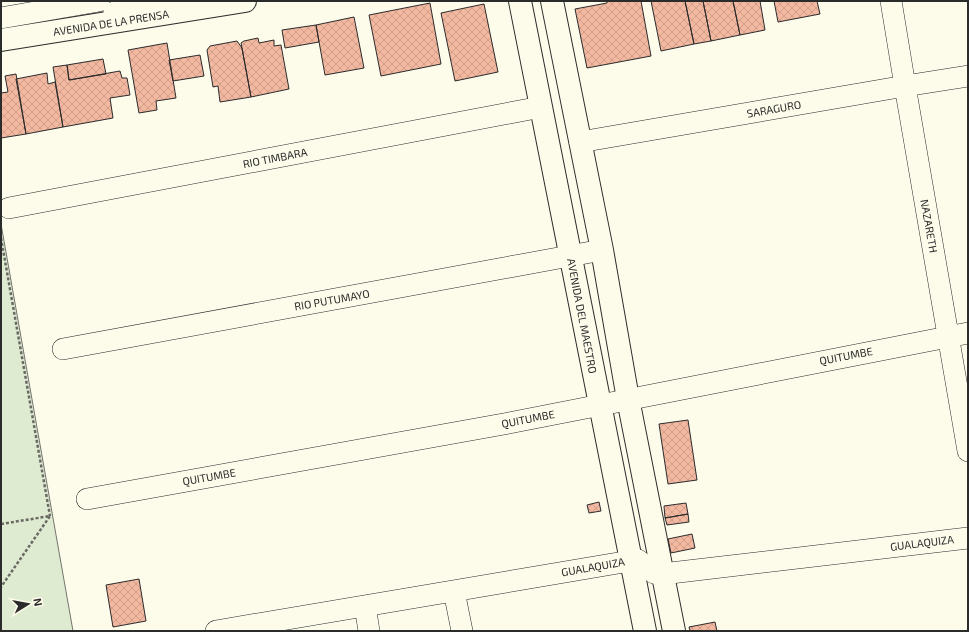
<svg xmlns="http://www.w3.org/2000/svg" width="969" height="632" font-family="'Exo 2',sans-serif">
  <defs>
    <pattern id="building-cross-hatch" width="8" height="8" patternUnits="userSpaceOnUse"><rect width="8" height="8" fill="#f2b8a0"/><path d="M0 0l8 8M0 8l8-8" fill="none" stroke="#d09e8a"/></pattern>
  </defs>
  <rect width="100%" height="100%" fill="#fdfbea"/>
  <path fill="#deebd1" stroke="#74746e" d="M1,224L73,631H1Z"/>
  <path fill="url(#building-cross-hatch)" stroke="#2b2b2b" d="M607,1H641L651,56L587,68L575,9L607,3Z
    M651,1H685L694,44L661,51Z
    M685,1H703L711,41L694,44Z
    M703,1H733L740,35L711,41Z
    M733,1H760L765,30L740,35Z
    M774,1H817L820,14L778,22Z
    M430,3L441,64L381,76L369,15Z
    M484,4L498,72L455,81L441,13Z
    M354,17L364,68L325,75L316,25Z
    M316,25L319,42L285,48L282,30Z
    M258,38L259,43L274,40V46L281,45L289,89L251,97L241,43L244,41Z
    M237,41L242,48L251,97L220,102L218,86L213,87L207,50L210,46Z
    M167,43L176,98L156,101L157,110L139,113L128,50Z
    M200,55L204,76L173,81L169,60Z
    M103,59L106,74L69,80L67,65Z
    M67,65L69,80L120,71L122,78H127L130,95L110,98L113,118L63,127L53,67Z
    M47,73L48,84L55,82L63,127L26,134L16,79Z
    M16,74L26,134L1,138V93L8,92L5,76Z
    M688,420L697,480L668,484L659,424Z
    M599,502L601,511L589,513L587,505Z
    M686,503L688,514L665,518L664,506Z
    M688,514L689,522L667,525L665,518Z
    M692,534L695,548L671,553L668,539Z
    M139,579L146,621L113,627L106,585Z
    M715,622L717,631H690L689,627Z"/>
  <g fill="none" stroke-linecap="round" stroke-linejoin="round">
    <defs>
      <path id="minor" d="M891,1L905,86L968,451
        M114,12L171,1
        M1,18L99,1
        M580,142L905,86L968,76
        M9,208L541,107
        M63,349L602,250
        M87,499L509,423L968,333
        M454,591L462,631
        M365,606L369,631
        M216,631L630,561L638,560L654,573L662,574L968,538"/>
      <path id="major" d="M520,1L645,631
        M552,1L602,250L628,399L674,631
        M1,40L245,1"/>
    </defs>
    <use href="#minor" stroke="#2b2b2b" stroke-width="22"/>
    <use href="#major" stroke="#2b2b2b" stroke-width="24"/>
    <path stroke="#6a6964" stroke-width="2.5" stroke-dasharray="3 2" stroke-linecap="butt" d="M1,238L50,516
      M1,524L50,516L1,587"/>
    <use href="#minor" stroke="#fdfbea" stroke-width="21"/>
    <use href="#major" stroke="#fdfbea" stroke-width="22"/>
  </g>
  <g text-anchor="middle" stroke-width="3" stroke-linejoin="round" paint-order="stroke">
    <g font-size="11" fill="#2b2b2b" stroke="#fdfbea">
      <text transform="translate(111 23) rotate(-9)" y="4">AVENIDA DE LA PRENSA</text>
      <text transform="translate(774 109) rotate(-10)" y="4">SARAGURO</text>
      <text transform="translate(275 158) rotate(-11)" y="4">RIO TIMBARA</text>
      <text transform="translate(929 226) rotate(80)" y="4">NAZARETH</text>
      <text transform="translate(332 300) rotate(-10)" y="4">RIO PUTUMAYO</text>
      <text transform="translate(582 316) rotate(79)" y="4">AVENIDA DEL MAESTRO</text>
      <text transform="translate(846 356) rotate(-11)" y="4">QUITUMBE</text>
      <text transform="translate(528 419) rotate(-11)" y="4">QUITUMBE</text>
      <text transform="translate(209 477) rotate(-10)" y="4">QUITUMBE</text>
      <text transform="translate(922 543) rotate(-7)" y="4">GUALAQUIZA</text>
      <text transform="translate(593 567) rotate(-10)" y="4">GUALAQUIZA</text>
    </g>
  </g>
  <rect width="969" height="632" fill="none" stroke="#2b2b2b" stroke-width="4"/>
  <g transform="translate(28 604) rotate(79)" stroke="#fdfbea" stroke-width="3" paint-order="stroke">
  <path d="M0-3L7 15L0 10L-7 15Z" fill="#2b2b2b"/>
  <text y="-6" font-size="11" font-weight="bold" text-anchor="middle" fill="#2b2b2b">N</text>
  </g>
</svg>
